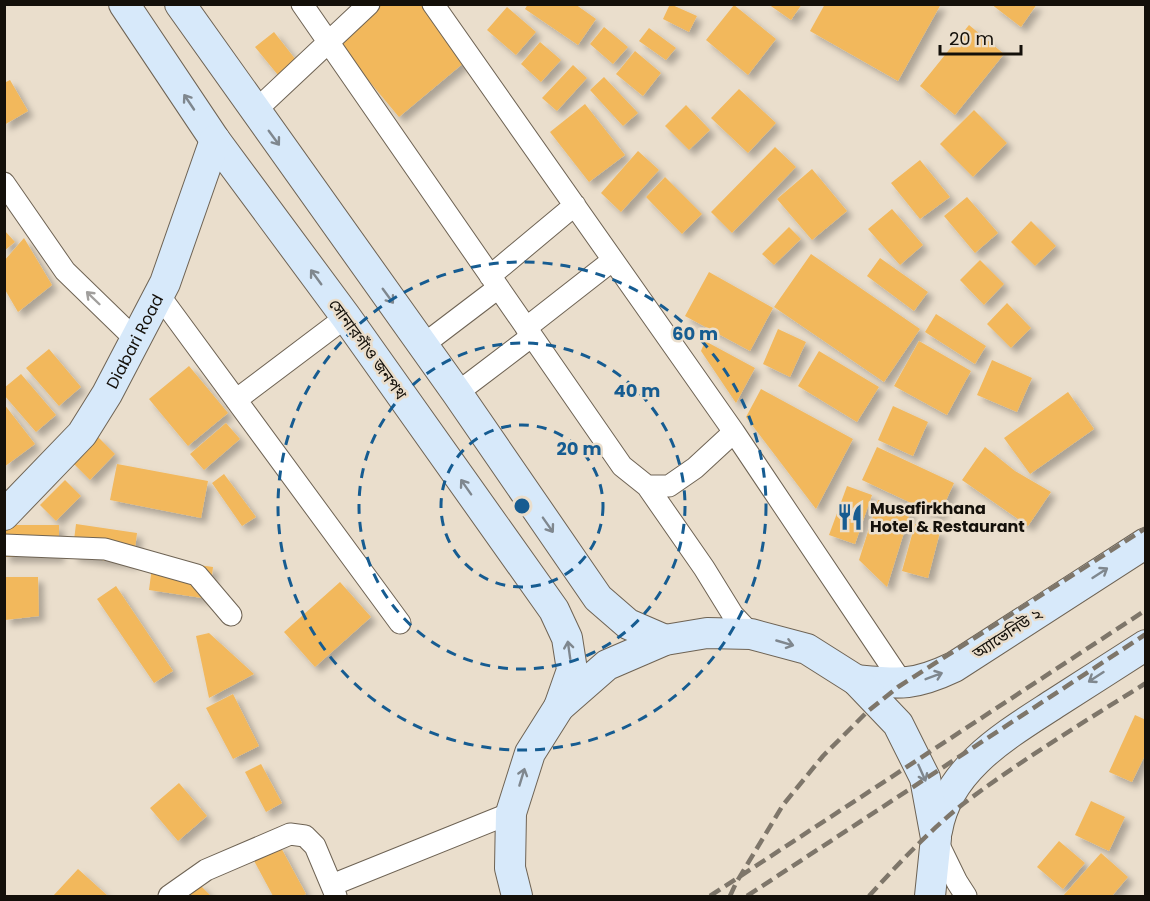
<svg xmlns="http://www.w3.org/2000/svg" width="1150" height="901" font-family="Poppins,'Noto Sans Bengali',sans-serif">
  <defs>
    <filter id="shadow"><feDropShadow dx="5.5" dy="5.5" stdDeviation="3" flood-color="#0004"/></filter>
  </defs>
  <rect width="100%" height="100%" fill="#eadecc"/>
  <path fill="#f2b85c" filter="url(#shadow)" d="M378,4H429L472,56L399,117L335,40Z
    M528,4H575L596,19L578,45L525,9Z
    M670,4L697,16L689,32L663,19Z
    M768,4H802L791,20Z
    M825,4H941L898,81L810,31Z
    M991,4H1037L1021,27Z
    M734,5L776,39L748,75L706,40Z
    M507,7L536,32L516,55L487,30Z
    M969,25L1004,54L955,115L920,86Z
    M604,27L628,47L613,64L590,44Z
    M649,28L676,48L666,60L639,41Z
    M274,32L296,60L278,75L255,47Z
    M540,42L561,60L541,82L521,64Z
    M635,51L661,73L643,96L616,74Z
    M573,65L587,78L557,111L542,98Z
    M604,77L638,113L623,126L590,90Z
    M10,80L28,111L4,125V83Z
    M739,89L776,123L748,153L711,118Z
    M585,104L625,155L589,182L550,132Z
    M686,105L710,130L689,150L665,126Z
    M974,110L1007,143L973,177L940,144Z
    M775,147L796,167L732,233L711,212Z
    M638,151L659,170L621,212L601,193Z
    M920,160L950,197L920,219L891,183Z
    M812,169L847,211L812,240L777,199Z
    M665,177L702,214L682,234L646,197Z
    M967,197L998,233L975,253L944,216Z
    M892,209L923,245L900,265L868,229Z
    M1031,221L1056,246L1035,266L1011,242Z
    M789,227L801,239L774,265L762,254Z
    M4,230L15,242L4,251Z
    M24,238L52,285L18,312L4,288V261Z
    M811,254L920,329L884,382L774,307Z
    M880,258L928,292L914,311L867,276Z
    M980,260L1004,284L984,305L960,280Z
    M709,272L773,308L750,351L685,316Z
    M1007,303L1031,328L1011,348L987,324Z
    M936,314L986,346L975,364L925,332Z
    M778,329L806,342L790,377L763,364Z
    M705,341L755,368L736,403L701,351Z
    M919,341L971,371L947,415L894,386Z
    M49,349L81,387L59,406L26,368Z
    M819,351L879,387L857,422L798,386Z
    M992,360L1032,378L1017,412L977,395Z
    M189,366L228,413L188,446L149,399Z
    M21,374L56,415L36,432L4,395V388Z
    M761,389L853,439L816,509L746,417Z
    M1068,392L1094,429L1030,474L1004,438Z
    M4,404L35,444L4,467Z
    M893,406L928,422L913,456L878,440Z
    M226,423L240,439L204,470L190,454Z
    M97,436L115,454L90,480L72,462Z
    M877,447L954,483L939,516L862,480Z
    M985,447L1015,471L1051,492L1028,526L962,480Z
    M117,464L208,481L201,518L110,500Z
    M224,474L256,517L242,526L212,483Z
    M65,480L81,496L56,521L40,505Z
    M847,486L872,495L855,544L829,535Z
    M878,500L911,510L887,587L859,560Z
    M76,524L137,533L133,564L72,556Z
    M915,524L940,532L928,578L902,571Z
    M4,525H59V557H4Z
    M153,559L213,567L209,599L149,590Z
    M5,577H38L39,616L5,620Z
    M340,582L371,617L315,667L284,632Z
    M116,586L173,671L154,683L97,599Z
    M209,633L254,674L209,698L196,636Z
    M233,694L259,746L233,759L206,708Z
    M1135,715L1146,720V753L1132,782L1109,772Z
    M261,764L282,803L266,812L245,772Z
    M179,783L207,816L178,841L150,808Z
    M1091,801L1125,817L1109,851L1075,835Z
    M1059,841L1085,863L1063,889L1037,867Z
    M279,844L306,894L302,896H273L252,857Z
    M1101,853L1128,877L1112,896H1063Z
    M78,869L108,896H53Z
    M198,883L211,896H184Z"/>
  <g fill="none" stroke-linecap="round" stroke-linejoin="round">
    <defs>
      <path id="street" d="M302,4L622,466L647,486H669L695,468L734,432
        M433,4L734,432L903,684
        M255,111L369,4
        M4,183L65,271L135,339
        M490,276L575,205
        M159,295L400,623
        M526,328L613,260
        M423,345L498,288
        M457,393L532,336
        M236,400L346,317
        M647,486L704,568L733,615L751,634
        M4,545L105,549L197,575L231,615
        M936,839L957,882L966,896
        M332,885L511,813
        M169,896L206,870L290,834L305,836L315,846L336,896"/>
      <g id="secondary">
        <path d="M124,4L215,140L346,317L554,610L567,638L572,670L559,707"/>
        <path d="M180,4L457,393L598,598L628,624L665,640"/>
        <path id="s1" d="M4,515L82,434L107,394L165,283L215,140"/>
        <path d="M856,680C900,684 914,686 954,667L1146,543"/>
        <path d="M937,831C947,768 1008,734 1057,702C1087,683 1116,664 1146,645"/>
        <path d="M517,896L510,868L511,813L530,753L559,707L607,665L665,640L707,633L751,634L807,649L856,680L898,724L925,778L936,838L930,896"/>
      </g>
    </defs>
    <use href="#street" stroke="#6e6354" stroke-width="23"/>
    <use href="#secondary" stroke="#6e6354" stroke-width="32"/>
    <use href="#street" stroke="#fff" stroke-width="21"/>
    <use href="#secondary" stroke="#d7e9fa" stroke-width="30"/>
    <path stroke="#7e766a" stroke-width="4.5" stroke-dasharray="12 6" stroke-linecap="butt" d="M710,896L1146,610
      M730,896L736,883L783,805L823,756L868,711L898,687L1146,528
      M747,896L1146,634
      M869,896C898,864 929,831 963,804C1021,760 1084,722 1146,683"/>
  </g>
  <defs><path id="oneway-shaft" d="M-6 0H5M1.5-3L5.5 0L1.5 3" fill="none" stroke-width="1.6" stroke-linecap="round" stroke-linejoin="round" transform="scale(1.5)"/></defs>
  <g stroke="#7f878e">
    <use href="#oneway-shaft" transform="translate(189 102) rotate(-124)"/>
    <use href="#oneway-shaft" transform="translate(274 138) rotate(54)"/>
    <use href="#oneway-shaft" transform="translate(316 277) rotate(-126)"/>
    <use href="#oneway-shaft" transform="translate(388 296) rotate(54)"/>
    <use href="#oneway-shaft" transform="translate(466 487) rotate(-125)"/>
    <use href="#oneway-shaft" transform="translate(548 525) rotate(55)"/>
    <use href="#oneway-shaft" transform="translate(1100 573) rotate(-33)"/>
    <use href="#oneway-shaft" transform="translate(785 643) rotate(16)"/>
    <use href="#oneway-shaft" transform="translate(569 650) rotate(-98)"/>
    <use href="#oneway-shaft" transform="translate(934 676) rotate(-21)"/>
    <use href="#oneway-shaft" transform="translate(1096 677) rotate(147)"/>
    <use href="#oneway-shaft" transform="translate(922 773) rotate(66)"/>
    <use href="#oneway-shaft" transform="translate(522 777) rotate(-73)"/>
  </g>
  <use stroke="#a19f9d" href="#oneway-shaft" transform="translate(93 298) rotate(-136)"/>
  <g fill="none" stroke="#165c91" stroke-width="3" stroke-dasharray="10 8">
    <circle cx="522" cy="506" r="81"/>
    <circle cx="522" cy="506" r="163"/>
    <circle cx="522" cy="506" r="244"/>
  </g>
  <defs>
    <symbol id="restaurant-bare" viewBox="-9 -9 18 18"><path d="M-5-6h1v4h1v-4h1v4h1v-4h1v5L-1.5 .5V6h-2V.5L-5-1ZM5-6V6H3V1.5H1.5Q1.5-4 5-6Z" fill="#165c91" stroke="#eadecc" stroke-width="2.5" paint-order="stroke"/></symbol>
  </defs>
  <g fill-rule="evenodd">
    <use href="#restaurant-bare" x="831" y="498" width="38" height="38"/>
  </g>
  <g text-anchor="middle" stroke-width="5" stroke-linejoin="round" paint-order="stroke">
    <g font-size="16" fill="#14100a" stroke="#eadecc">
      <text dy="6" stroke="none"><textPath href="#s1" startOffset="219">Diabari Road</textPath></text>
      <text transform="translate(368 349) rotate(54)" y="6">সোনারগাঁও জনপথ</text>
      <text transform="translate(1007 633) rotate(-33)" y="6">অ্যাভেনিউ ২</text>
    </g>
    <g font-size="16" font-weight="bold" fill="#14100a" stroke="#eadecc" text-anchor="start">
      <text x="870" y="514">Musafirkhana<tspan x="870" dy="18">Hotel &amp; Restaurant</tspan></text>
    </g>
  </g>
  <circle cx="522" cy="506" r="9" fill="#165c91" stroke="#eadecc" stroke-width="3"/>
  <g font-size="18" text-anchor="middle" font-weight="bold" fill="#165c91" stroke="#eadecc" stroke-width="5" stroke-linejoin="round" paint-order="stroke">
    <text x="695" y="340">60 m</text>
    <text x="637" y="397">40 m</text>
    <text x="579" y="455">20 m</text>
  </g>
  <rect width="1150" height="901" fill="none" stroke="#14100a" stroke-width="12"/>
  <path d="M940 45v9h81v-9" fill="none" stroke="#14100a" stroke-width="3"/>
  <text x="949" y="45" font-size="18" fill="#14100a" stroke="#eadecc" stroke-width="4.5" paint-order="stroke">20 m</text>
</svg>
